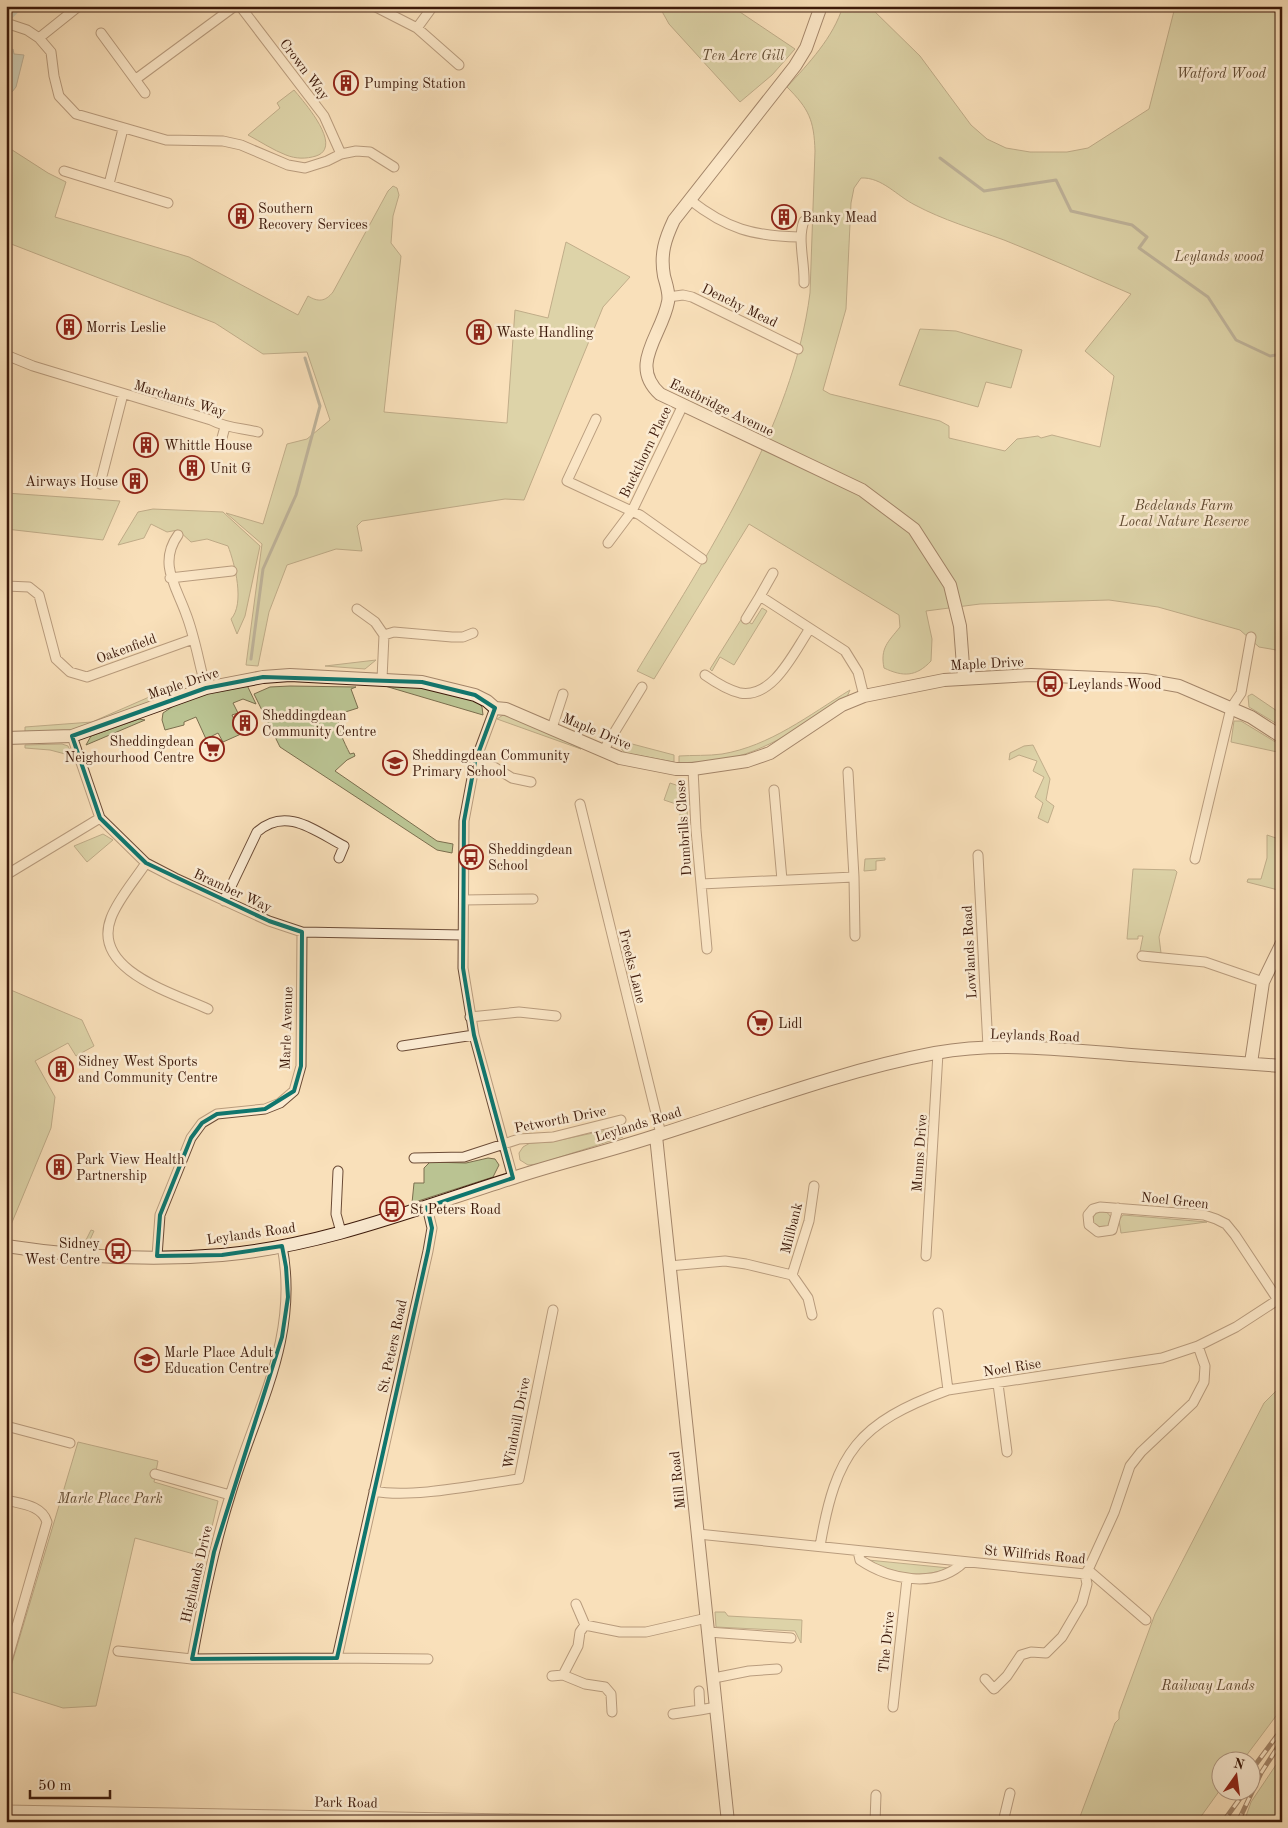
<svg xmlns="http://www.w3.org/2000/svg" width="1288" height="1828" font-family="'Old Standard TT',serif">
  <rect width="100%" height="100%" fill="#f9e0ba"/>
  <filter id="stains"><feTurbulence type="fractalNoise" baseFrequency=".004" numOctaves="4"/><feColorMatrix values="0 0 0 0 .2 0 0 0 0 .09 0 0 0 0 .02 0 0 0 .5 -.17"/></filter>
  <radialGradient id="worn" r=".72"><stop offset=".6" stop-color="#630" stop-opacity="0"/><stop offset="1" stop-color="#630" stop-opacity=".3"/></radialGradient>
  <path fill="#bac392" stroke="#7b6e4e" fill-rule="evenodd" d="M659,6H731L795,49L772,75L740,102L669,24Z
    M843,6H869L920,56L971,125L987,139L1006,148L1030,152H1067L1088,148L1149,109L1174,11L1162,6H1282V651L1259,647L1240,630L1158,607L1109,600L980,604L926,611L932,639L931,661C916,677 903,677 884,668C880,648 888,642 900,627L899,615L749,524L654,679L637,671C705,558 793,427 810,293L815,151C814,120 809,109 787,87C809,63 833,38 843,6ZM861,178C882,177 897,196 915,205C943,220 974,229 1004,240C1047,257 1089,276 1131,294L1085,351L1114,376L1100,447L1052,435L1041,438L1038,436L1017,439L1005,451L949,438V426L940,421L830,394L823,390L846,309L851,203L854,188Z
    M294,90C304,102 344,147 316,156C306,159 296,159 286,155C273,150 261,142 248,135L280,108L277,103Z
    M6,146L48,173L66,182L55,217L189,257L298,315L308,296C318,302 325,302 333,292L388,191L393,186L397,188L399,195L393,216L391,243L401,256L384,412L507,423L515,310L548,318L566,242L630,277L603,307L524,500L505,499L362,521L357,526L362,551L336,549L287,565L269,612L258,666L246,665L262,544L226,513L263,524L287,444L307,439L330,420L307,352L263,354L215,323L6,242Z
    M920,329L956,331L1022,350L1011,388L986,382L978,407L899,385Z
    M6,493L120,501L103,540L6,529Z
    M153,509L223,512L260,546L245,616L237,634L231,619C245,604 235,564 228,546L207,539L191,542L178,530L167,532L151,524L144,538L118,545L138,512Z
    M762,608L767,611L734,665L720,657L712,671L710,669L742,618L752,624Z
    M376,660L365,669L325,666Z
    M368,681L430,688L476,700L482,707L483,715Z
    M246,683L256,704L243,699L233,703L238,713L232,715L241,734L223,742L218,733L206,739L196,717L184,722V725L165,730L162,720L163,713L184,699Z
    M290,686L356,687L351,689L358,708L339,714C336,727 344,742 350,754L354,753L355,756L347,760L335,771L437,841L453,844L452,853L437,850L280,747L254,694L270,687Z
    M850,690L846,699C807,722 766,753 721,760C707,762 693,762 679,763V756C693,755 708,756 722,754C770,746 809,715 850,690Z
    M168,693L172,695L76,730L25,733V727L92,722L156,694Z
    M1252,694L1277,711L1282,706V727L1249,707L1248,696Z
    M503,715H513L581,749L497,719Z
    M139,719L145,720L86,745L91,736Z
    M1234,721H1241L1282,746V753L1231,742Z
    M617,740L674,755V762L625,753L616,743Z
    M62,744L68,746L71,753L69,755L50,750L25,748V745Z
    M1033,745L1050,779L1046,800L1054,806L1048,823L1038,818L1043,803L1035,797L1044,777L1033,771L1037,761L1019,755L1009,760L1010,753L1024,746Z
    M670,783L685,788L688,821L679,818L682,806L664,800Z
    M103,834L113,840L87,862L74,846Z
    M1267,835L1282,840V891L1247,882L1248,879H1261L1267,858Z
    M885,858V860L876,861V870L864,871L865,859Z
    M1133,869L1175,870L1177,872L1159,937L1161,953L1140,951L1143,936H1138V939H1127Z
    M6,988L82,1020L94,1046L76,1056L68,1043L35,1061L55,1097L51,1128L8,1232H6Z
    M607,1130L614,1131L623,1137L538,1164L528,1165L520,1160L519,1153L523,1147L530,1143L551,1142Z
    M488,1158L495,1159L499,1165L493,1177L412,1203L414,1183H424V1168L430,1162L466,1163Z
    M1093 1220a9 9 0 1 1 18 0a9 9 0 1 1-18 0Z
    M1123,1215L1207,1222L1121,1233L1119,1220Z
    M91,1230L94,1231L88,1244L63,1243L64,1237L86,1240Z
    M1282,1385V1708L1243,1760H1220V1790L1197,1822H1078L1115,1723L1119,1719V1712L1155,1614L1264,1403Z
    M78,1442L158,1461L154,1482L218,1501L205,1557L135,1538L96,1706L63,1708L6,1690V1683Z
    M868,1560L949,1568C922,1579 893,1574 868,1560Z
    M715,1612H725L728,1616L802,1620L801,1643L795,1631L716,1627Z
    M1282,1756V1822H1244L1251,1802Z"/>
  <path fill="#9fbcb6" stroke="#777b71" d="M13,49L14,54L24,55L16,87L12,92H6V52Z"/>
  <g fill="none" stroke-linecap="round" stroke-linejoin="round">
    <path stroke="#777b71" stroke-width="3" d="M940,158L984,191L1056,180L1071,211L1132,225L1147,237L1139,248L1208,297L1236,340L1270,356L1282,354
      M251,659L263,569L296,495L320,406L305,358"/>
    <path stroke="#9fbcb6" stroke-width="19" d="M6,11L11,6"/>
    <defs>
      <path id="street" d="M240,6L324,116L341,154
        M374,6L417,28L459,65
        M6,23L27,30L39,38L51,52L54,76L59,96L76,114L166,140L223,141L241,145L288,165L305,168L327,161L341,154L356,151L370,152L394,167
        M417,28L433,6
        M101,33L145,93
        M39,38L79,6
        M136,79L235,6
        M64,171L168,203
        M109,184L123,129
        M690,200C727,229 753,236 799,237
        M804,221C797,239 805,263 804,283
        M668,297L683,295L692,297L798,349
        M6,355L33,366L211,420C226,428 241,428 258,432
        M596,419L567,481L640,515L702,559
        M220,445L225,427
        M100,484L123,394
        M178,535C158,563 176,586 186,614C195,637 199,664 206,688
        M608,543L632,511L683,405
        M170,578L232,571
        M6,586L29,587L39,595L56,659L70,672L87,677L193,639
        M760,596L773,573
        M357,609L375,622L384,635
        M746,619L760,596L845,651L858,672L864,696
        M705,675C715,682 728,690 740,693C773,699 794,652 809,630
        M382,679L384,635L394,632L452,637H463L473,633
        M495,708L475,762L464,821L463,968L474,1035L513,1178
        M552,728L563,694
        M72,736L100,818L146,863L175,878L269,921L302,932L463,935
        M603,751L642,687
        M475,762L494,767L512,778L531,782
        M693,769L696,830L707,949
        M774,790L782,880
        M580,804L661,1134
        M978,855L988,1047
        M1195,859L1231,708L1241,693L1251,637
        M146,863C135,880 118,899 111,918C91,970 173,993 208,1009
        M6,875L100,818
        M854,877L855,936
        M701,884L854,877L848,772
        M464,900L533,899
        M224,901L257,832C286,806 315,831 344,846L339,858
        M1142,956L1205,962L1263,982
        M470,1017L519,1012L556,1016
        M402,1046L474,1035
        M414,1158L464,1157L519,1139L553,1137L621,1120
        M338,1171L336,1214L341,1232
        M427,1207L432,1228L428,1251L337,1658L428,1659
        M1118,1208L1112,1230L1098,1232L1089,1225L1088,1215L1093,1209L1100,1207L1204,1215L1216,1219L1226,1224L1235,1235L1278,1300
        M157,1256L160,1215L191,1138L202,1123L217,1114L265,1109L280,1103L294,1091L301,1066L302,932
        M926,1256L938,1053
        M669,1266L725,1261L746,1264L792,1275L808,1298L812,1315
        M792,1275L809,1221L814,1186
        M938,1313L948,1390
        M998,1384L1007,1452
        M6,1426L70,1443
        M155,1474L230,1495
        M374,1491C411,1499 480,1484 519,1479L553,1310
        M6,1500C21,1504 42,1505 47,1522L6,1664
        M698,1534L1085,1574L1088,1570
        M820,1546C836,1452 858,1423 948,1390L1162,1358L1198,1346L1236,1327L1282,1297
        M858,1551L860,1560C890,1580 936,1589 964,1562
        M1088,1570L1114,1513L1130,1466L1141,1452L1193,1403L1204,1382L1205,1366L1198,1346
        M1088,1570L1146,1620
        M576,1604L585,1625
        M708,1632L791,1638
        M118,1651L192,1659L337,1658
        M192,1659C202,1604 213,1550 230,1496C255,1410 300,1339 282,1246
        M552,1676L563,1675
        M714,1678L749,1671L777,1669
        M985,1679L994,1689L1007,1676L1021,1655L1031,1652L1046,1653L1062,1637L1082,1603L1087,1584L1085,1574
        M699,1691L700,1710L716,1707
        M893,1707L907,1579
        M612,1712L611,1694L605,1687L585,1684L563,1675L578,1646L580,1632L585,1625L620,1632H646L707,1618
        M673,1714L700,1710
        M6,1810L686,1822
        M875,1822L876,1795
        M1003,1822L1010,1793"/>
      <path id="secondary" d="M821,6L806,48L795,66L674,220C665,239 660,254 664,276C666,284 670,294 668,302C662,335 628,365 660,394L862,490L914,529L950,585L960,626L964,679
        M6,738L72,736L206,688L263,677L290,675L422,682L475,695L487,701L495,708L506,709L620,758L676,769H693L747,761L770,753L842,705L864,696L944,680L1031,675L1145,680L1179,686L1251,717L1282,737
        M1251,1063L1263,982L1282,943
        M656,1136L728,1822
        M6,1246C77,1257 150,1261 222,1255C323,1246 418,1208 513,1178C561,1162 610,1151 658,1135C750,1106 840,1071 935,1053C1001,1041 1065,1050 1131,1055C1181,1059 1232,1062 1282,1066"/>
    </defs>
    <use href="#street" stroke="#6b4b36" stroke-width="11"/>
    <use href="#secondary" stroke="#3c190a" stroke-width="14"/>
    <use href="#street" stroke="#fbebd2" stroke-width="9"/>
    <use href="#secondary" stroke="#fbebd2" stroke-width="12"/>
    <defs>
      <path id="rail" d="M1250,1772L1282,1729
        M1223,1822L1246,1790
        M1238,1822L1261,1773L1281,1742"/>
    </defs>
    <use href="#rail" stroke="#3c190a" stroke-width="5"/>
    <use href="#rail" stroke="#fbebd2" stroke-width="3" stroke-dasharray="9" stroke-linecap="butt"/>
  </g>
  <path d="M0 0H1288V1828H0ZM263,677L422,682L475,695L495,708L475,762L464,821L463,968L474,1035L513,1178L427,1207L432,1228L428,1251L337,1658L192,1659L214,1552L282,1337L288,1297L286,1267L282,1246L222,1255L157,1256L160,1215L191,1138L202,1123L217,1114L265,1109L294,1091L301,1066L302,932L269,921L146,863L100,818L72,736L206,688Z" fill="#f9e0ba" fill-opacity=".55" fill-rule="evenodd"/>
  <path fill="none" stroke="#0f766e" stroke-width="4" stroke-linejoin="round" d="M263,677L422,682L475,695L495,708L475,762L464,821L463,968L474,1035L513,1178L427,1207L432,1228L428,1251L337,1658L192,1659L214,1552L282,1337L288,1297L286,1267L282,1246L222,1255L157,1256L160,1215L191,1138L202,1123L217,1114L265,1109L294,1091L301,1066L302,932L269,921L146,863L100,818L72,736L206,688Z"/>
  <defs>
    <symbol id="building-ring" viewBox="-11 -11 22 22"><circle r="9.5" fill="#fbebd2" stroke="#8f2418" stroke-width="1.5"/><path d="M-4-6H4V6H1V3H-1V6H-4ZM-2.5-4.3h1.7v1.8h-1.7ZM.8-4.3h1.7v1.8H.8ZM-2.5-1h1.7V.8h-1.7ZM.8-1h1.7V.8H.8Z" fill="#8f2418"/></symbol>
    <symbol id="bus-ring" viewBox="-11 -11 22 22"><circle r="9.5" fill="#fbebd2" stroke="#8f2418" stroke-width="1.5"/><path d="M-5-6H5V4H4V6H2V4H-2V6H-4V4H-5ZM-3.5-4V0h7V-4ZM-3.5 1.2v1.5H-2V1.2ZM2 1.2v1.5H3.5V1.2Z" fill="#8f2418"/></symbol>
    <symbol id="supermarket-ring" viewBox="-11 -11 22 22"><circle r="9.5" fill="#fbebd2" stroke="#8f2418" stroke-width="1.5"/><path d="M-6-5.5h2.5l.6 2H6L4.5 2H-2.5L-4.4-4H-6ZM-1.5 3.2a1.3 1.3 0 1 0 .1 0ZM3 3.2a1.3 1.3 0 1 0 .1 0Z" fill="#8f2418"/></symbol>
    <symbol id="school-ring" viewBox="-11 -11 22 22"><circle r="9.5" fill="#fbebd2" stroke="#8f2418" stroke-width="1.5"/><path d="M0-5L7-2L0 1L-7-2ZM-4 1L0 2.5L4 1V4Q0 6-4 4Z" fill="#8f2418"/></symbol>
    <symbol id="university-ring" viewBox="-11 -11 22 22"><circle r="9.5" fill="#fbebd2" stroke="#8f2418" stroke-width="1.5"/><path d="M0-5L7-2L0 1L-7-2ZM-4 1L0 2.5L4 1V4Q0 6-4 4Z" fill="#8f2418"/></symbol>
  </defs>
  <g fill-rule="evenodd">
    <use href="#building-ring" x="332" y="69" width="28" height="28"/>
    <use href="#building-ring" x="227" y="202" width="28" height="28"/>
    <use href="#building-ring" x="770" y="203" width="28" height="28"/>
    <use href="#building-ring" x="55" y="313" width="28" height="28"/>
    <use href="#building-ring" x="465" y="318" width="28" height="28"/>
    <use href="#building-ring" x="132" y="431" width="28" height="28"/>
    <use href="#building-ring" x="178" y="454" width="28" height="28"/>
    <use href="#building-ring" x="121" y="467" width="28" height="28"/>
    <use href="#bus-ring" x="1036" y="670" width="28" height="28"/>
    <use href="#building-ring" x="231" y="709" width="28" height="28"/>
    <use href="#supermarket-ring" x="198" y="735" width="28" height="28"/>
    <use href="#school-ring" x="381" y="749" width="28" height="28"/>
    <use href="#bus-ring" x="457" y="843" width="28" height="28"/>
    <use href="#supermarket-ring" x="746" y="1009" width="28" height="28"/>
    <use href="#building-ring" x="47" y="1055" width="28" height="28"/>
    <use href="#building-ring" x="45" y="1153" width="28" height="28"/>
    <use href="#bus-ring" x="378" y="1195" width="28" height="28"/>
    <use href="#bus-ring" x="104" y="1237" width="28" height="28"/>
    <use href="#university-ring" x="133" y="1346" width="28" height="28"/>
  </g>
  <g text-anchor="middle" stroke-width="5" stroke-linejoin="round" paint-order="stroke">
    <g font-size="14" font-style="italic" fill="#624c33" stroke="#fbebd2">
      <text x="743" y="60">Ten Acre Gill</text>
      <text x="1221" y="78">Watford Wood</text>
      <text x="1219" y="261">Leylands wood</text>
      <text x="1184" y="510">Bedelands Farm<tspan x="1184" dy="16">Local Nature Reserve</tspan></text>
      <text x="110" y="1503">Marle Place Park</text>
      <text x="1208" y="1690">Railway Lands</text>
    </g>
    <g font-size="14" fill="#3c190a" stroke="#fbebd2">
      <text transform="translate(305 69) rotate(53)" y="5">Crown Way</text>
      <text transform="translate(740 305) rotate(26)" y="5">Denchy Mead</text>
      <text transform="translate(180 398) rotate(17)" y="5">Marchants Way</text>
      <text transform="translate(722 407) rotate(26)" y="5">Eastbridge Avenue</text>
      <text transform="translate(645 452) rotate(-64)" y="5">Buckthorn Place</text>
      <text transform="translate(126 648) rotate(-20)" y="5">Oakenfield</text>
      <text transform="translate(987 663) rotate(-3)" y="5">Maple Drive</text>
      <text transform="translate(183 683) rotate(-18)" y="5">Maple Drive</text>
      <text transform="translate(597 731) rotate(23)" y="5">Maple Drive</text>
      <text transform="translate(683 828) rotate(-94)" y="5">Dumbrills Close</text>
      <text transform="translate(233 890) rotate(25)" y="5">Bramber Way</text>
      <text transform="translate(969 952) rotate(-93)" y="5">Lowlands Road</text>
      <text transform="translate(633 966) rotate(76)" y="5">Freeks Lane</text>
      <text transform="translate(286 1028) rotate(-88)" y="5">Marle Avenue</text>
      <text transform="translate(1035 1035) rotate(2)" y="5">Leylands Road</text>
      <text transform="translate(560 1119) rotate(-11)" y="5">Petworth Drive</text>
      <text transform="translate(638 1124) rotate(-17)" y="5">Leylands Road</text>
      <text transform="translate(919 1153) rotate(-86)" y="5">Munns Drive</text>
      <text transform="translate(1175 1200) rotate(6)" y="5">Noel Green</text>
      <text transform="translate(791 1228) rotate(-76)" y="5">Millbank</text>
      <text transform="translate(251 1233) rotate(-8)" y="5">Leylands Road</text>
      <text transform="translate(392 1346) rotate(-78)" y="5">St. Peters Road</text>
      <text transform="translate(1012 1367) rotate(-9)" y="5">Noel Rise</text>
      <text transform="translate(516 1423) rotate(-79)" y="5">Windmill Drive</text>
      <text transform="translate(677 1480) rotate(-96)" y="5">Mill Road</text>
      <text transform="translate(1035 1554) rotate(5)" y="5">St Wilfrids Road</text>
      <text transform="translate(196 1574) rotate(-77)" y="5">Highlands Drive</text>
      <text transform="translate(886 1642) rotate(-84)" y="5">The Drive</text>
      <text transform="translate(346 1802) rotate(1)" y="5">Park Road</text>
    </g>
    <g font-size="14" fill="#3c190a" stroke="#fbebd2" text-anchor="start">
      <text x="364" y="88">Pumping Station</text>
      <text x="258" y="213">Southern<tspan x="258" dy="16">Recovery Services</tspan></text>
      <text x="802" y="222">Banky Mead</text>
      <text x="86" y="332">Morris Leslie</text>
      <text x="496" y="337">Waste Handling</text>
      <text x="164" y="450">Whittle House</text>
      <text x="210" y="473">Unit G</text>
      <text x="118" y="486" text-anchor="end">Airways House</text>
      <text x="1068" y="689">Leylands Wood</text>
      <text x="262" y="720">Sheddingdean<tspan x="262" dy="16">Community Centre</tspan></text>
      <text x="194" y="746" text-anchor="end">Sheddingdean<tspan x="194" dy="16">Neighourhood Centre</tspan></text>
      <text x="412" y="760">Sheddingdean Community<tspan x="412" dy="16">Primary School</tspan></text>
      <text x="488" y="854">Sheddingdean<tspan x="488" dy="16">School</tspan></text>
      <text x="778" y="1028">Lidl</text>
      <text x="78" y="1066">Sidney West Sports<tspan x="78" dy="16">and Community Centre</tspan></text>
      <text x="76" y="1164">Park View Health<tspan x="76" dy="16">Partnership</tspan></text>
      <text x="410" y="1214">St Peters Road</text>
      <text x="100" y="1248" text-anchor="end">Sidney<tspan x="100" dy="16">West Centre</tspan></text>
      <text x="164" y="1357">Marle Place Adult<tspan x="164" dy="16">Education Centre</tspan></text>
    </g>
  </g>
  <rect width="1288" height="1828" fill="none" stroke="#f9e0ba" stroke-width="25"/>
  <rect x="8" y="8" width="1273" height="1813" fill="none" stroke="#3c190a" stroke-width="2.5"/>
  <rect x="12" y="12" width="1263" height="1803" fill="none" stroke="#3c190a"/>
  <g transform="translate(1236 1776) rotate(14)"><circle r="24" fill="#fbebd2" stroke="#af9782"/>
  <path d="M0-4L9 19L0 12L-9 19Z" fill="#8f2418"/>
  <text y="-8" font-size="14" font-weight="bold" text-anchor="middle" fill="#3c190a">N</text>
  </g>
  <path d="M30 1790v8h80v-8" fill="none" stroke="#3c190a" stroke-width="2.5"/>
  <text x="38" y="1790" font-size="15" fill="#3c190a" stroke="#fbebd2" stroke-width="4" paint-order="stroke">50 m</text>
  <rect width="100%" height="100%" filter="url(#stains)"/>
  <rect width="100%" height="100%" fill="url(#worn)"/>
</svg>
